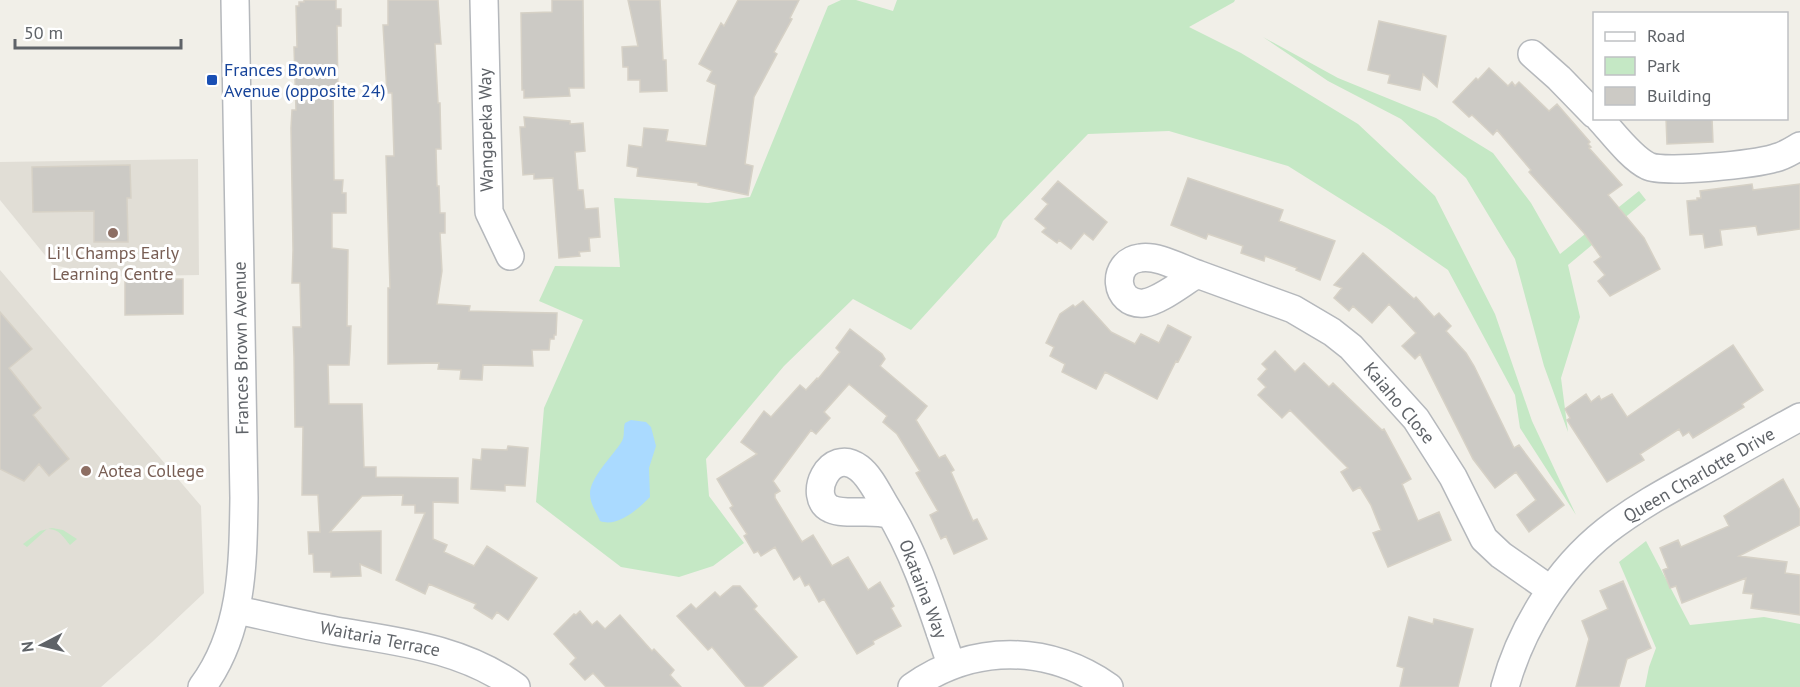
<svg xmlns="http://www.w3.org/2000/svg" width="1800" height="687" font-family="'PT Sans',sans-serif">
  <rect width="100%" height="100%" fill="#f1efe8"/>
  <path fill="#e1ded6" d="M198,159L199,275L84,277L73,269L53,265L0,200V162Z
    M0,270L201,506L204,593L152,642L101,687H0Z"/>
  <path fill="#c5e8c5" d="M841,0H856L893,11L897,0H1235L1234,2L1189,27L1241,53L1358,124L1435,196L1495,314L1532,421L1576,515L1520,428L1515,395L1448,270L1387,228L1288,166L1169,131L1088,134L1003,221L996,237L911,330L853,299L784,366L706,459L709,496L744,543L713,566L679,577L621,567L536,502L544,408L583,320L539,301L555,266L620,267L614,198L708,203L750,197L828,6Z
    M1263,37L1338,78L1436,118L1493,153L1531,203L1560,254L1639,191L1646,200L1568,265L1580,317L1561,378L1568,432L1544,366L1515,259L1466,178L1401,119L1328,81Z
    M52,528L63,530L77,539L70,545C63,537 59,528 47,529L27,547L23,544L40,531Z
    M1646,541L1690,625L1764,617L1800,624V687H1645L1649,667L1656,648L1619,562Z"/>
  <path fill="#aadaff" d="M631,420L646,422L651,427L656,446L649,468L650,497C639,508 618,528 600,521C597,513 590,504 590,494C590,477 613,456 622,441C625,436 623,428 625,423Z"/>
  <path fill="#cccac5" stroke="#d6d1c6" stroke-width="1.5" d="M304,0H336V9H341V26H337L338,93H333L334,180H343L342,193H346V213H332V248L348,250L347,326H351L350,352L349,365H328L329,404H362L364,467H376V477L458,478V503L433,502V539L447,545L444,552L474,566L487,546L537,578L508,620L497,612L492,619L474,608L476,604L429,584L425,594L396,580L425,513H415V505H402L403,495L362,496L330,532L381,531V573L360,564L361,576L331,577V572H314L313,554H309L308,532H320L318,495H302L303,427H295L294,356L293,327H301L300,283H292L293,250L291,128L292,110H296L294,47H297L296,6H299V2H304Z
    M388,0H438L441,44H435L438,103H440L441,149H436L437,186H439L440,213H445V233H440L442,271L437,304L470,306L469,311L557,313L556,335H554V339H550L549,350H532L533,366L483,365L482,380L460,379L461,370L438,369L439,363L388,364V288H390L386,156H394L392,93H387L383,25H388Z
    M552,0H583L584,88H569L570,96L524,98V90H522L521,13L552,12Z
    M628,0H660L663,60H666L667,91L640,92V80H628V67H623L622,47L638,46Z
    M738,0H799L790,18L792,19L774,52L777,54L754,97L745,164L753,166L748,195L698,185V183L637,176L638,168L627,166L629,145L642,147L644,128L668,130L666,141L706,146L716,85L707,81L712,71L699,64L721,23L724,26Z
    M1379,21L1446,36L1437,87L1423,74L1420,90L1388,83L1390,75L1368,70Z
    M1489,68L1508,86L1512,82L1515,86L1519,82L1549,111L1557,104L1590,142L1588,144L1591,147L1589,148L1622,185L1608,195L1644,238L1660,269L1610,296L1598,281L1605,275L1594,262L1601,257L1584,233L1529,172L1531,170L1497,130L1493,135L1472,115L1469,117L1453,102L1476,78L1478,80Z
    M524,117L570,121V124L583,123L585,151L575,152L578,190H583L585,209L598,208L600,237L589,238L590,251L579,252L580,256L559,258L553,178L534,179V174L523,175L520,127H525Z
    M1666,118H1712L1713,142L1667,144Z
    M130,165L131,198H127L128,242H94V211L33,212L32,167Z
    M1188,178L1283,210L1279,221L1335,241L1320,280L1296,270L1297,268L1265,256L1264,261L1241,253L1243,246L1208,234L1206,239L1171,225Z
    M1058,181L1107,222L1093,240L1084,233L1071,249L1059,240L1057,243L1042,232L1046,228L1035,219L1048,204L1042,199Z
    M1752,184L1753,190L1800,184V229L1758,235L1756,226L1720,230L1722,245L1705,248L1703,234L1690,235L1687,201L1697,200V198H1701L1700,191Z
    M1363,253L1414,299L1416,297L1434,317L1439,313L1451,326L1446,331L1466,353L1474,366L1514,448L1519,445L1564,505L1529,532L1517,515L1536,500L1516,472L1495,488L1473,459L1420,354L1415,359L1402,346L1416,333L1389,304L1372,323L1353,306L1349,311L1334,298L1342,288L1334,285Z
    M183,279V314L125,315V280Z
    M1083,301L1111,332L1135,344L1141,334L1159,343L1168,325L1191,337L1178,362L1176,361L1157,399L1105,372L1096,389L1062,372L1065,364L1050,356L1054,347L1046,343L1060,314L1073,305L1075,307Z
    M0,312L32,349L9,368L41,408L33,415L69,459L49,476L39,464L24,481L0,469Z
    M850,329L882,354L885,359L880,366L927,406L916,420L939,458L945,455L954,470L951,472L973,521L977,519L987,539L954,554L946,536L941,539L930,515L938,511L916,473L920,471L897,434L883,422L887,416L849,384L824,412L830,418L816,434L811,430L773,481L780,491L775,494V498L802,542L813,535L832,566L848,557L868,590L880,582L894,606L891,608L901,626L873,641L874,644L857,654L824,599L819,602L809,584L805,586L800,576L794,580L775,547L761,556L758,551L754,553L744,536L747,534L730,508L733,506L717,479L757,454L741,442L764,411L771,417L800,385L806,390L817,378L818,379L840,352L836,348Z
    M1733,345L1763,390L1742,404L1744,407L1693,438L1689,432L1683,436L1679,429L1640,454L1644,460L1607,482L1567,420L1570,418L1565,409L1586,394L1591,402L1599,396L1601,400L1612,394L1627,417Z
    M1275,351L1295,372L1304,363L1329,387L1333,383L1382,430L1384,429L1411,479L1402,484L1418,521L1439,512L1451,540L1388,567L1373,533L1381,530L1371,505L1360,487L1353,491L1341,472L1348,468L1290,410L1282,418L1258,395L1266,387L1258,379L1267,369L1262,364Z
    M508,446L528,448L525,486L505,485V491L471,489L473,459L481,460L482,449L507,450Z
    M1783,479L1800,510V525L1739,556L1787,562L1785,573L1800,575V615L1751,608L1753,594L1743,593L1746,578L1682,603L1676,586L1670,588L1663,570L1668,568L1660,548L1678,540L1681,547L1729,526L1724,516Z
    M1623,581L1651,648L1627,659L1619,687H1576L1589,639L1582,621L1608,609L1600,591Z
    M733,586H740L757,606L754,609L797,657L762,687H746L712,647L708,650L677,616L691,604L696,609L715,592L720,597Z
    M580,611L592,625L597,621L605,629L620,615L652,651L654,649L674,670L670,675L681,687H606L593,673L585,680L570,664L576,658L554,634L574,614L576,615Z
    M1409,617L1433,624L1434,619L1473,629L1458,687H1400L1404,668L1397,666Z"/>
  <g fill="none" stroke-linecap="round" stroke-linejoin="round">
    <defs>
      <path id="minor" d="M484,0L489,212L510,256
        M1532,54L1559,78L1594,114
        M1599,118C1612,132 1631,158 1648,166C1664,174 1756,164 1775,158C1784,156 1792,151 1800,146
        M1197,274C1180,268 1158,255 1140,258C1110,262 1114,306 1144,303C1160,301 1183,282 1197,274L1293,309L1332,332L1351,347L1416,419L1453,477L1484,539L1501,555L1551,590
        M891,515C873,508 846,516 831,509C806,498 829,445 859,468C871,477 879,496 888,510C917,557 933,612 951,664
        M237,610C270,617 303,625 336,631C400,642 462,648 516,687
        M202,687C243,632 243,564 244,498L235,0
        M912,687C973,644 1047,644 1109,687
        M1505,687C1521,628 1558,569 1606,531C1634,509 1665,492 1696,475C1730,456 1765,436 1800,417"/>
    </defs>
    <use href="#minor" stroke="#b5b8bc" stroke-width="30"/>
    <use href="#minor" stroke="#fff" stroke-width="27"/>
  </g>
  <rect fill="#1a4fb4" stroke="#fff" stroke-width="2" x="206" y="74" width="12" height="12" rx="3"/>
  <g fill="#8d6e63" stroke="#fff" stroke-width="2">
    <circle cx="113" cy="233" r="6"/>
    <circle cx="86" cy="471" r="6"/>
  </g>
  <g text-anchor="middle" stroke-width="6" stroke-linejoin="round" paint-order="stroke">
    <g font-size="18" fill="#164399" stroke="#fff" text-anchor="start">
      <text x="224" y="76">Frances Brown<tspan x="224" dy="21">Avenue (opposite 24)</tspan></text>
    </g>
    <g font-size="18" fill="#5f6368" stroke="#fff">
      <text transform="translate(486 130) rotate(-91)" y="6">Wangapeka Way</text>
      <text transform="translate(241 348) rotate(-91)" y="6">Frances Brown Avenue</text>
      <text transform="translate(1399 403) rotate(50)" y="6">Kaiaho Close</text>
      <text transform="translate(1699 475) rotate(-30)" y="6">Queen Charlotte Drive</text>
      <text transform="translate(923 589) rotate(69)" y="6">Okataina Way</text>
      <text transform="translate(380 639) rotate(11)" y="6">Waitaria Terrace</text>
    </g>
    <g font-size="18" fill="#785e54" stroke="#fff">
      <text x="113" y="259">Li'l Champs Early<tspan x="113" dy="21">Learning Centre</tspan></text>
      <text x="98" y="477" text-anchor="start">Aotea College</text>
    </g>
  </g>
  <rect x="1593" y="12" width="195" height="108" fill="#ffffff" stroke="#bfc1c3" stroke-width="1.5"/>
  <rect x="1605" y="32" width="30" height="9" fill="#ffffff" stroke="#bfc1c3" stroke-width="1.5"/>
  <text x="1647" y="42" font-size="18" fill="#5f6368">Road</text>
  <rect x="1605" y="57" width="30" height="18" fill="#c5e8c5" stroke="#bfc1c3" stroke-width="1.5"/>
  <text x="1647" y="72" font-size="18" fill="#5f6368">Park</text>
  <rect x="1605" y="87" width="30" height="18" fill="#cccac5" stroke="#bfc1c3" stroke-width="1.5"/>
  <text x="1647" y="102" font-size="18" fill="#5f6368">Building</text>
  <g transform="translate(42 645) rotate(263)" stroke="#ffffff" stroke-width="4.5" paint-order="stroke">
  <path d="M0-4.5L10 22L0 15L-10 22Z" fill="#5f6368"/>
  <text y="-9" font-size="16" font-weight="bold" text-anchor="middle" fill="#5f6368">N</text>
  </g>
  <path d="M15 39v9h166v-9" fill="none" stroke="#5f6368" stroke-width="3"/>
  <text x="24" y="39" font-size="18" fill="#5f6368" stroke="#ffffff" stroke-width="4.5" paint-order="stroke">50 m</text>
</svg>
